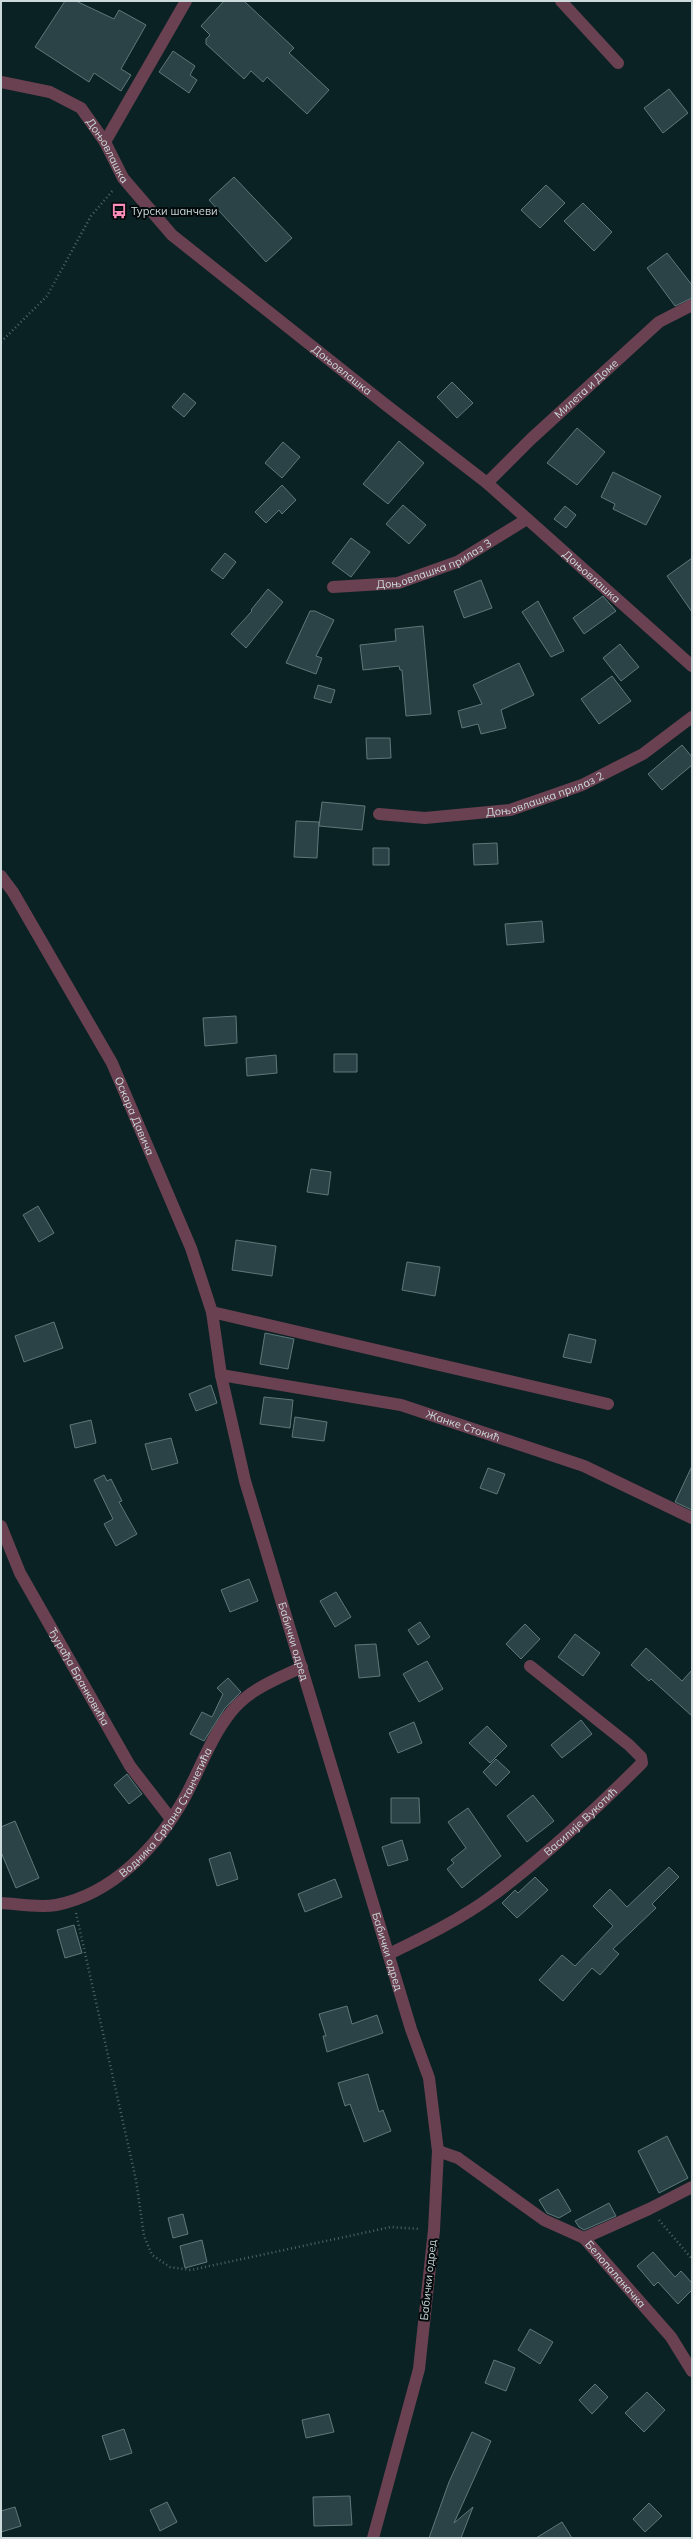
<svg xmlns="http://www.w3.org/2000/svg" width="693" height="2539" font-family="Mulish,sans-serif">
  <rect width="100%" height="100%" fill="#0b2225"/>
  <path fill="#2b4346" stroke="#5e787a" d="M65,1H76L114,19L119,10L146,25L121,69L131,75L121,91L94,73L89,82L35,47Z
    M224,1H244L294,48L289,53L329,90L307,114L267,77L263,82L251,71L244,79L206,44V39L210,35L201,26Z
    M173,51L195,66L190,75L197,80L189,93L159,72Z
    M669,89L688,113L663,133L644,108Z
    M234,177L292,238L266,262L209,200Z
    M546,185L565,203L540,228L521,210Z
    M583,203L612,232L594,251L564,221Z
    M667,253L692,285V298L675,306L647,268Z
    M452,382L473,403L457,418L437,397Z
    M184,393L196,403L184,417L172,407Z
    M577,428L605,452L577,485L547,463Z
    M399,441L424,463L388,504L363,484Z
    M283,442L300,457L282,478L265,463Z
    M613,472L661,496L646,525L613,509L615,504L601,497Z
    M282,485L296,500L282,514L279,510L266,523L255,512Z
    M403,505L426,525L409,544L386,524Z
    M565,506L576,515L566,528L554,519Z
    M351,538L370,552L351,577L332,563Z
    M225,553L236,562L223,579L211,570Z
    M692,558V612L667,576Z
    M481,580L492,608L464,618L454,591Z
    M268,589L283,602L246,648L231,634L252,611L251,610Z
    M603,596L616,611L584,634L573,618Z
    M538,601L564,651L551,657L522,612Z
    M310,611H315L334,620L316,656L322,658L316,674L286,663Z
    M423,626L431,714L406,716L402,670H400L399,666L363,670L360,645L396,641L395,629Z
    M620,644L639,667L621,681L603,658Z
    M519,663L534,695L501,710L506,728L481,734L478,724L462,728L458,711L482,704L473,685Z
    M612,676L631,701L599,724L581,699Z
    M318,685L335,690L331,703L314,698Z
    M366,738H390L391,758L367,759Z
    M682,745L692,757V765L662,790L648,774Z
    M322,802L365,806L362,830L319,826Z
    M296,821L319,822L317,858L294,857Z
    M497,843L498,864L474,865L473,844Z
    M373,848H389V865H373Z
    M542,921L544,942L507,945L505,924Z
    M236,1016L237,1043L205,1046L203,1018Z
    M334,1054H357V1072H334Z
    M276,1055L277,1073L247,1076L246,1058Z
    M311,1169L331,1172L328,1195L307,1192Z
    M38,1206L54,1233L39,1242L23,1215Z
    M236,1240L276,1246L272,1276L232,1270Z
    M407,1262L440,1267L435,1296L402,1290Z
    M54,1322L63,1348L24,1362L15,1336Z
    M265,1333L294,1339L288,1369L260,1364Z
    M569,1334L596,1340L591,1363L563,1357Z
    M211,1385L217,1403L196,1411L189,1394Z
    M264,1397L293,1400L290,1428L260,1424Z
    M295,1417L327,1422L324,1441L292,1437Z
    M91,1420L96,1443L75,1448L70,1425Z
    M171,1438L178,1463L152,1470L145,1444Z
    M692,1466V1510L675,1502Z
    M488,1468L505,1474L497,1494L480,1488Z
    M104,1475L107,1481L111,1479L122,1501L119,1502L137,1534L116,1546L104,1524L113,1519L94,1480Z
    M249,1579L258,1601L230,1612L221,1590Z
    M336,1592L351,1617L335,1627L320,1601Z
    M420,1622L430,1637L418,1645L408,1630Z
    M525,1624L540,1639L521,1659L506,1644Z
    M575,1634L600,1653L583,1676L558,1657Z
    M376,1644L380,1676L359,1678L355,1645Z
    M646,1648L682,1681L692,1670V1716L651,1679L649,1681L631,1665Z
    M427,1661L443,1689L419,1702L403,1674Z
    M228,1678L241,1692L225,1708L204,1741L190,1734L202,1712L212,1717L223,1694L217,1688Z
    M581,1720L592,1734L562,1758L551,1745Z
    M414,1722L422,1743L398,1753L389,1733Z
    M487,1726L507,1746L490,1763L469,1743Z
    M496,1759L510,1772L496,1786L483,1772Z
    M127,1774L142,1794L129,1804L114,1785Z
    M533,1795L554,1821L527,1842L507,1816Z
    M391,1798H419L420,1823H391Z
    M468,1808L501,1856L462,1888L447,1869L454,1863L451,1860L466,1848L448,1822Z
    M15,1821L39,1878L16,1888L1,1852V1827Z
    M402,1840L408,1860L388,1866L382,1847Z
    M230,1852L238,1879L217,1886L209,1859Z
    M669,1867L679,1877L652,1904L656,1908L613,1949L619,1954L600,1975L592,1968L563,2001L539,1980L562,1955L575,1966L613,1926L593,1906L610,1889L627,1907Z
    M535,1877L548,1890L517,1918L502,1903L515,1890L518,1893Z
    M335,1879L342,1897L305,1912L298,1894Z
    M74,1925L82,1953L65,1958L57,1930Z
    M347,2006L352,2024L377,2015L383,2033L327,2052L323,2036H326L319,2014Z
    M368,2074L379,2112L383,2110L391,2131L364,2142L350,2104L345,2106L338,2083Z
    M667,2136L688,2178L659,2193L638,2151Z
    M558,2189L571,2211L559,2218L547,2213L539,2200Z
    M609,2203L616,2216L584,2230L579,2227L575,2221Z
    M183,2214L188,2234L173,2238L168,2218Z
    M202,2240L207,2262L185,2268L180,2246Z
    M653,2252L675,2277L681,2271L692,2283V2290L678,2304L658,2282L654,2286L637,2266Z
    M530,2329L553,2342L540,2364L518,2350Z
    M494,2360L515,2368L506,2391L485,2383Z
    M595,2384L608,2397L592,2414L579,2400Z
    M647,2392L665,2410L644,2432L625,2413Z
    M329,2414L334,2432L306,2438L302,2420Z
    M124,2429L132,2453L110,2460L102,2436Z
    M472,2432L491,2441L454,2523L473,2507L461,2538H429L449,2482Z
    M350,2496L352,2525L314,2526L313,2497Z
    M167,2502L177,2522L160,2531L150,2510Z
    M649,2503L662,2516L645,2532L633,2519Z
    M15,2507L21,2526L1,2532V2511Z
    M562,2522L572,2538H536Z"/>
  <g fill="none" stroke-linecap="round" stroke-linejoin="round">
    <path stroke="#516467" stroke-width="2.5" stroke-dasharray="1 3" stroke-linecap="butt" d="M1,342L47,296L91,216L114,189
      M76,1913L136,2180L144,2236L152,2255L170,2267L191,2270L391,2227L420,2229
      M659,2220L692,2259"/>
    <g stroke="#6a4150" stroke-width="12">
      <path d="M561,1L618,63"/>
      <path id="s1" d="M1,82L50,92L81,108L105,142L123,178L172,235L386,405L487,483L692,666"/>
      <path d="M105,142L186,1"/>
      <path id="s2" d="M487,483L531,439L659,322L692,305"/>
      <path id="s3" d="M333,587L398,583L457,562L527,519"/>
      <path id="s4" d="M379,814L425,818L510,810L582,785L643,754L692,717"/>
      <path id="s5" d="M1,876L13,892L112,1063L191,1248L212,1312L221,1375L245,1481L411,2029L429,2078L438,2151L434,2230L419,2369L373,2538"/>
      <path d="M212,1312L608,1404"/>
      <path id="s6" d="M221,1375L401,1405L584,1466L692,1518"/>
      <path id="s7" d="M1,1526L20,1573L130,1766L171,1819"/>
      <path id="s8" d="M1,1903C18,1904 39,1908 56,1905C113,1894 158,1846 185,1797C200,1769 211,1737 231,1712C249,1689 277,1679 302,1667"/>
      <path id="s9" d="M389,1954C424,1937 461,1919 492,1896C546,1856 595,1810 642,1763L641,1757L629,1745L530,1666"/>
      <path id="s10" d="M438,2151L458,2158L544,2220L584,2238L671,2337L692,2371"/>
      <path d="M584,2238L649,2209L692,2187"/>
    </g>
  </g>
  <defs>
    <symbol id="bus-bare" viewBox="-9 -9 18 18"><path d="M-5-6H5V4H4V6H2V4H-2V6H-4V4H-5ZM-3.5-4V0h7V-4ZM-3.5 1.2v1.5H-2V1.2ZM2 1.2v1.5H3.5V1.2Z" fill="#ff8eba" stroke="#030a0b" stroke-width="2.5" paint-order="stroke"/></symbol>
  </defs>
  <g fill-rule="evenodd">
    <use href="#bus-bare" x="108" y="200" width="22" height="22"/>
  </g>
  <g text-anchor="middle" stroke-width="4" stroke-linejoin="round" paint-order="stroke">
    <g font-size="11" fill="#ccdadb" stroke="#030a0b">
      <text dy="4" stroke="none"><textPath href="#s1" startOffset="135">Доњовлашка</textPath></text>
      <text dy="4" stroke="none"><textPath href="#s1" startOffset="459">Доњовлашка</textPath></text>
      <text dy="4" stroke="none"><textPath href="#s2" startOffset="137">Милета и Доме</textPath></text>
      <text dy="4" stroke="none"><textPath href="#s3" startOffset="105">Доњовлашка прилаз 3</textPath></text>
      <text dy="4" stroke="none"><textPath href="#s1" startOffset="783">Доњовлашка</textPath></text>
      <text dy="4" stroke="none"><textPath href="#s4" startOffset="169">Доњовлашка прилаз 2</textPath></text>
      <text dy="4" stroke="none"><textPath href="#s5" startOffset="275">Оскара Давича</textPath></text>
      <text dy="4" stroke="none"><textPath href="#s6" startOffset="248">Жанке Стокић</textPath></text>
      <text dy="4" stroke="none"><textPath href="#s5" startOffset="826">Бабички одред</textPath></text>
      <text dy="4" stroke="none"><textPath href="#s7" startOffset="170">Ђурађа Бранковића</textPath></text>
      <text dy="4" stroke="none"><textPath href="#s8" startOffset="205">Водника Срђана Станчетића</textPath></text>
      <text dy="4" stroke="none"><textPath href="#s9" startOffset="234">Василије Вукотић</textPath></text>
      <text dy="4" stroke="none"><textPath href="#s5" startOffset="1150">Бабички одред</textPath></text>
      <text dy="4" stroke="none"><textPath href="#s10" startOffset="219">Белопаланачка</textPath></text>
      <text transform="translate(428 2280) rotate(-84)" y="4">Бабички одред</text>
    </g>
    <g font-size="11" fill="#ccdadb" stroke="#030a0b" text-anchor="start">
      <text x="131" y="215">Турски шанчеви</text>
    </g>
  </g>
  <rect width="693" height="2539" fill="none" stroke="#ccdadb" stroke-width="4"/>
</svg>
